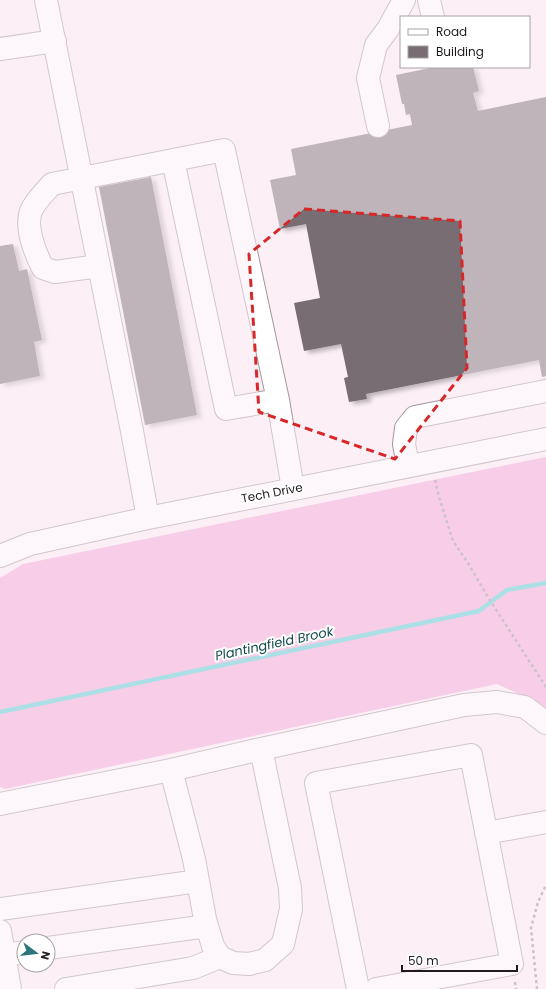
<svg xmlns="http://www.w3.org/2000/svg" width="546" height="989" font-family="Poppins,sans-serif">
  <defs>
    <filter id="shadow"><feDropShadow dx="4.5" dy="2.5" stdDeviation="2" flood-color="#0004"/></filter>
  </defs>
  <rect width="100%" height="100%" fill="#fceff6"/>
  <path fill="#f4a4d6" d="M546,457V708L541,704L497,684L5,789L0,787V578L23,564Z"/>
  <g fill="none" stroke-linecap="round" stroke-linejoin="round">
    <path stroke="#4bced3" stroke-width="4.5" d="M0,712L479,611L507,590L546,583"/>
  </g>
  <path fill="#786d73" filter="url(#shadow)" d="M435,67H473L479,91L473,93L478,111L546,97V376L542,377L539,360L366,394L367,399L349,402L344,378L348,377L341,344L304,351L294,303L320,298L306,224L280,229L270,180L296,175L291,149L412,125L410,114L406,115L404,104H402L396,75Z
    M151,177L197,415L145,425L99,187Z
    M13,244L19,271L27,269L42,340L34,342L40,376L0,384V246Z"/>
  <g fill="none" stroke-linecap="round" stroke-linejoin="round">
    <defs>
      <path id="minor" d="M46,0L132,431L148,518
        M429,0L433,17
        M0,49L55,41
        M378,126L368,78L376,45L388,29L404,0
        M173,160L226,409L278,400
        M99,266L55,272L43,268C35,253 25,227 31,211C35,201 45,192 52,184L224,150L278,400L293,489
        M408,466L404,444L406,428L415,417L546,391
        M0,556L30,544L148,518L546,439
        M261,749L464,705L497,702L525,707L546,723
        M0,804L171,770L261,749L290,888L291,909L283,944L265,960L249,964L233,963L220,957L213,946L205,919L194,859L171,770
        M486,833L546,822
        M0,909L198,881
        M0,931L10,989
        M48,948L207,926
        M4,955L24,952
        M66,989L193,968L220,957
        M358,989L316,783L471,755L512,964L376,989"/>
    </defs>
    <use href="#minor" stroke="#a2979d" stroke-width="24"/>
    <path stroke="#968d92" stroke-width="2.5" stroke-dasharray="3 3" stroke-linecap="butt" d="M435,480L439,497L453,541L468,563L486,594L546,687
      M515,982L516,989
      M537,989L531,928L538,902L546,885"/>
    <use href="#minor" stroke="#fff" stroke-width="22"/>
  </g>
  <path d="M0 0H546V989H0ZM304,209L460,221L467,368L395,459L259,412L249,254Z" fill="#fceff6" fill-opacity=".55" fill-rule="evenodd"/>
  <path fill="none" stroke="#d62828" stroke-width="3" stroke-dasharray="8 5" stroke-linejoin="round" d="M304,209L460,221L467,368L395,459L259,412L249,254Z"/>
  <g text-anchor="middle" stroke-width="4" stroke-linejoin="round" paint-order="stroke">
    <g font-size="12" fill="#1f1b1d" stroke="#fff">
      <text transform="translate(272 493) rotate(-11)" y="4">Tech Drive</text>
    </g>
    <g font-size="13" font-style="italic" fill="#134c4e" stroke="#fff">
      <text transform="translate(274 643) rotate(-12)" y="5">Plantingfield Brook</text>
    </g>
  </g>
  <rect x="400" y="16" width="130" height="52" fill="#ffffff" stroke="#a5a4a5"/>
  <rect x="408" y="29" width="20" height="6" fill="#ffffff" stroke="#a5a4a5"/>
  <text x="436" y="36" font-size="12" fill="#1f1b1d">Road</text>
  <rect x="408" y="46" width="20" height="12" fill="#786d73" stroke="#a5a4a5"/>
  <text x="436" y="56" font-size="12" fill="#1f1b1d">Building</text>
  <g transform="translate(36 953) rotate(105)"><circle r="19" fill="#ffffff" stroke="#a5a4a5"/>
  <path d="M0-3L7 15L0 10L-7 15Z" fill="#2d7679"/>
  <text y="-6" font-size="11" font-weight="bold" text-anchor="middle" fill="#1f1b1d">N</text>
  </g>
  <path d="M402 965v6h115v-6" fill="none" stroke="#1f1b1d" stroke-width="2"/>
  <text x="408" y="965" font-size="12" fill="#1f1b1d" stroke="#ffffff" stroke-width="3" paint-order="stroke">50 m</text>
</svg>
